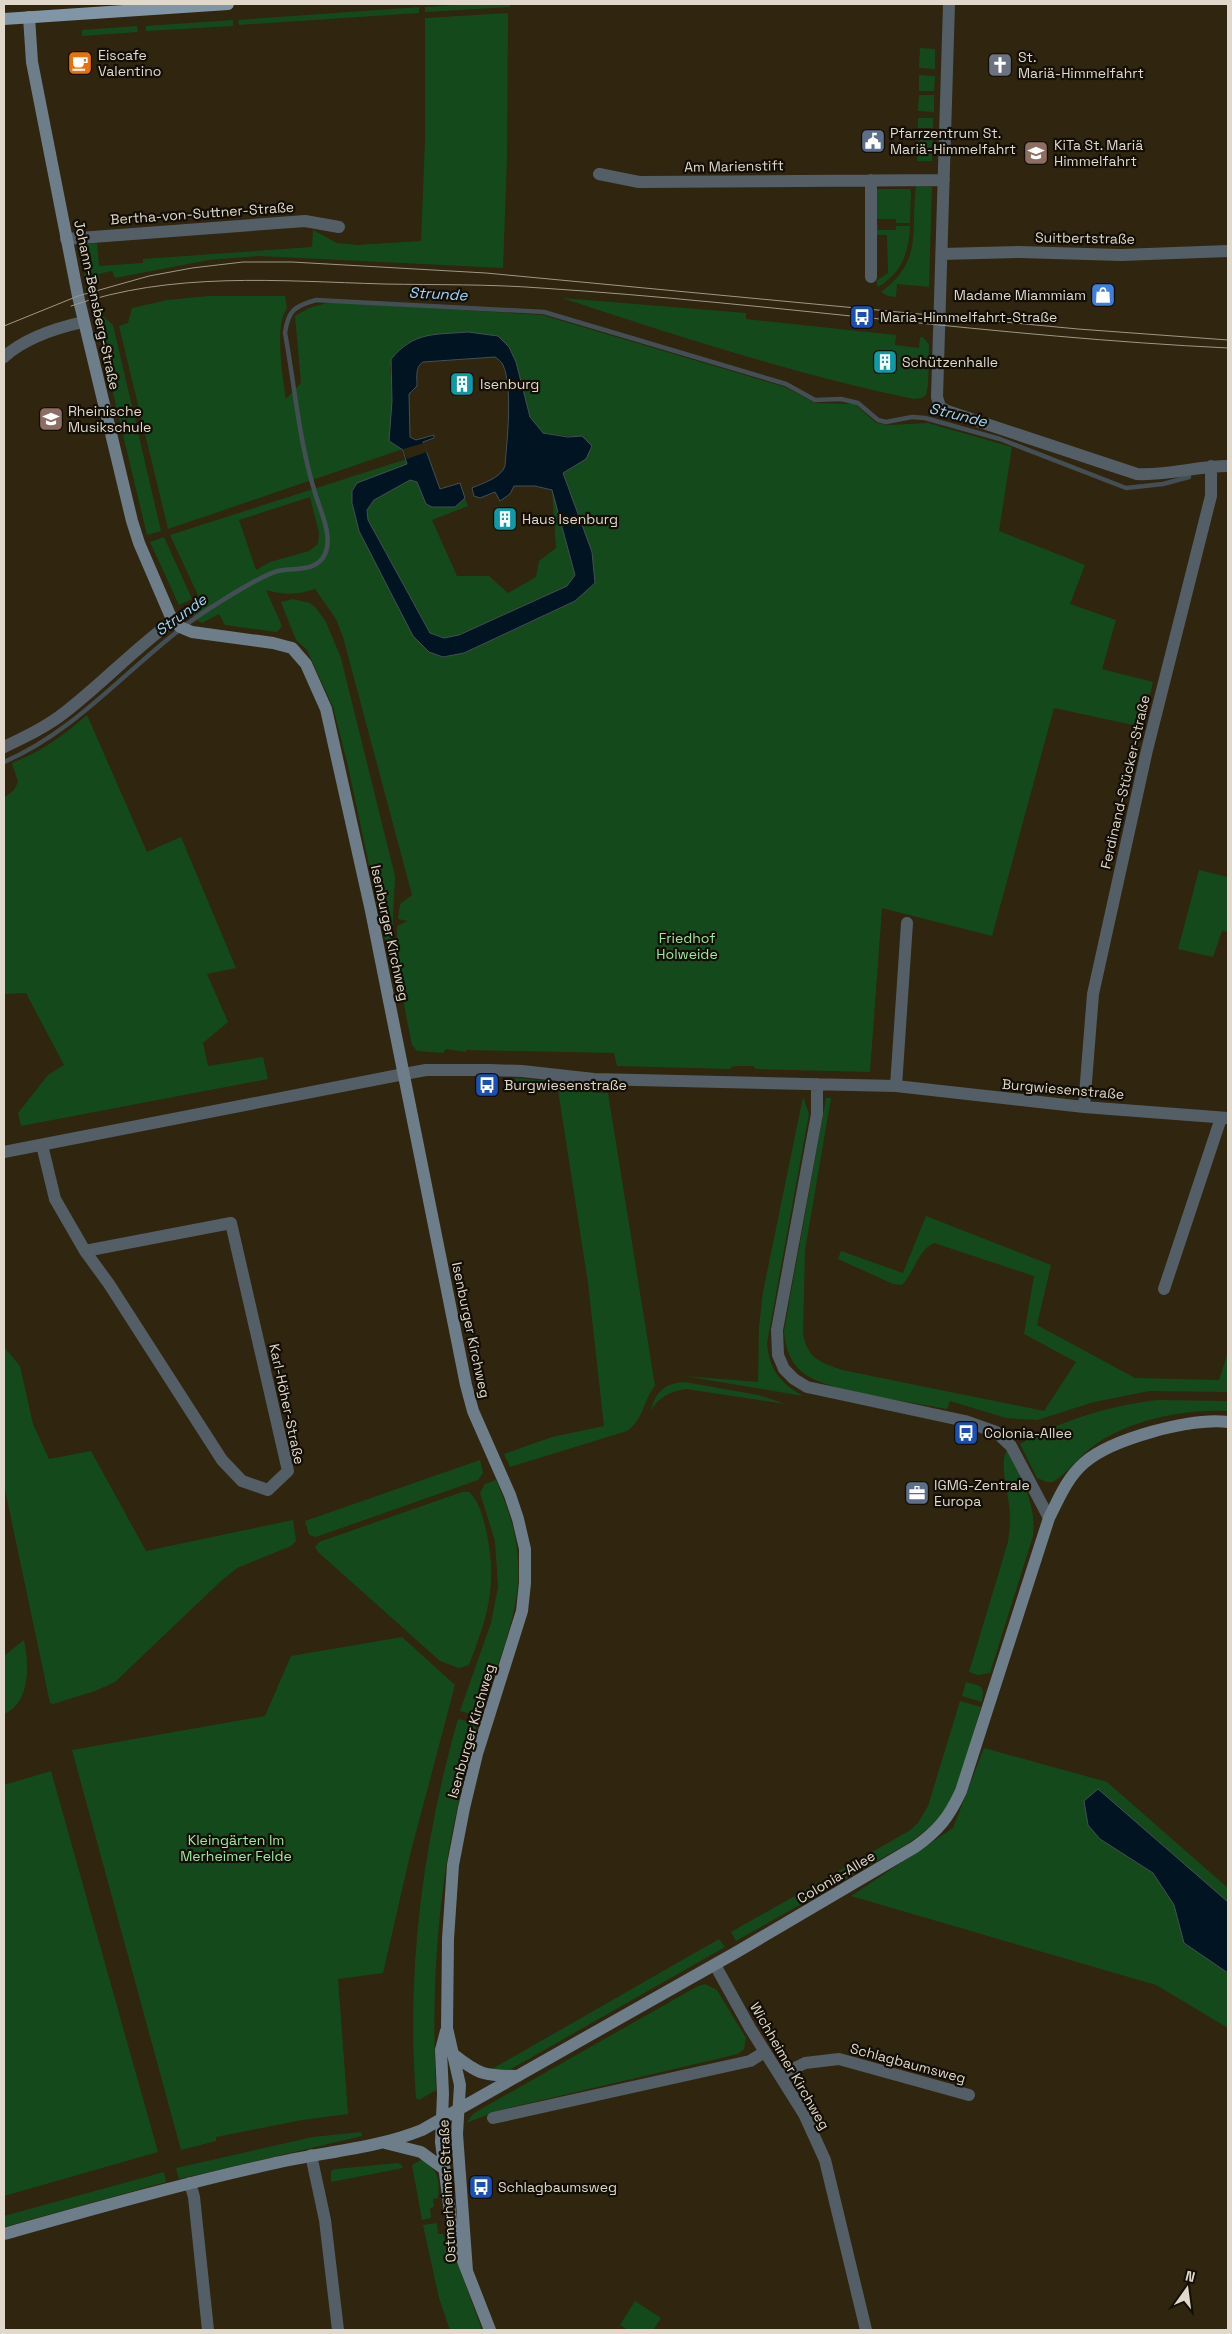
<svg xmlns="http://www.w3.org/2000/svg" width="1232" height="2334" font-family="'Space Grotesk',sans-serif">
  <rect width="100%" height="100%" fill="#30250e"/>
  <path fill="#144a1b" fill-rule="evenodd" d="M471,4H510V7L425,12V7Z
    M419,7V13L239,25L238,20Z
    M508,13L507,159L503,268L260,256L209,260L115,278L112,271L99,274L100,281L92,283L89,277L84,278V274L87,273L92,262L90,252L81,247L86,244L97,243L99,266L143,263V259L312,247L313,230L337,243L358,245L421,241L425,141V18Z
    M233,20V26L146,31V26Z
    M137,26L138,32L82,36V30Z
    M920,48L935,49V69L919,68Z
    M919,75L935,76L934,91H919Z
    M919,95H934V112L918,111Z
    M918,118H933V128H918Z
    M918,134H933L932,161H917Z
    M916,186L932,187L929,287L897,284L896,297L888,296L881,292C924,260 910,232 916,186Z
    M878,189H910L911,193L910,223H896V219H877L878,230H896V226H910C909,252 902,273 878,287L876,281L888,273L887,235H876L875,194Z
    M209,296H285L287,309C274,323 283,380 286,399L301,383L295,316L309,308L330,302L542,315L785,387L815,403L855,404L876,423L889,425L928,423L1012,447L999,531L1085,565L1070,604L1116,620L1102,669L1153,682L1142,727L1054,708L992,936L882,908L870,1072L756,1069L753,1066H733L730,1069L617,1066L614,1053L466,1050V1052L446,1049L443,1053L417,1051L412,1045C404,1006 396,966 397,926L408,921L398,919L400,904L412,895L343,637L336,619L315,589C298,595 284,595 266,590L282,626L277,632L225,625L219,614L202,623L193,618L194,603L198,595L170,535L407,459V465L357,483L352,491V503L359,531L429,652L443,657L464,653L575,601L595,583L592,552L563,473L585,459L582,437L543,433L530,417L516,362L509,347L390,366L392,401L403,449L168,529L119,326L128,323L132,308L167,300ZM310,497L319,533L318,544L309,551L270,562L256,570L239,520Z
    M562,298L746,313V319L896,335L895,345L919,348L920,337L924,338L929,345L928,385L926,395L922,398L914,399C794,374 677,336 562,298Z
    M103,316L113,325L161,531L147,535L95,318Z
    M410,480L417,482L426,504L432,507H455L465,498L468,506L432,520L457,576H489L508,593L536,577L539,561L556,548L552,490L575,575L567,586L459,635L444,638L430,633L368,520L367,510L374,500Z
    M164,537L192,599L179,605L150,542Z
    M293,599L310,603L316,608L326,622L341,658L395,876L392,939L397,980L395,986L347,762L333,707L307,650L296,640L281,602Z
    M87,715L147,852L181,837L236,968L207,974L228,1022L203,1043L208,1066L263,1057L268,1079L21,1126L18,1113L48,1075L64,1065L26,993L4,994V798L14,790L18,782L12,763C41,752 64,735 87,715Z
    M1199,870L1228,877V932L1222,931L1213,957L1178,949Z
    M515,1078L549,1081V1085L516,1084Z
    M558,1090L608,1093L655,1386C642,1402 645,1418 627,1431L510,1467L504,1454L552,1437L604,1426L588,1283Z
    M803,1097L809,1114L767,1343C769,1369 780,1383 803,1396L685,1376L758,1382L759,1327L763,1292Z
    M826,1098H831L805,1250L803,1334C808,1359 820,1362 842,1370L1044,1411L1076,1362L1024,1334L1034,1276L934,1243C918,1250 914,1273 902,1285L893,1284L838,1259L841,1251L903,1273L926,1216L1051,1265L1037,1325L1135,1378L1219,1380L1228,1352V1392L1149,1391L1094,1402L1037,1420L1006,1418L950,1401L947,1409C914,1402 825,1392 802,1372C790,1362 785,1347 784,1331Z
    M4,1347L20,1366L33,1424L49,1459L91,1451L146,1551L293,1520L296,1541L291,1546L237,1568L221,1581L115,1682L95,1691L53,1704L50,1703L4,1485Z
    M685,1382L758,1395L786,1404L686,1389C671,1391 658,1397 651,1411C655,1392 665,1383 685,1382Z
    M1157,1400L1228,1401V1411C1185,1409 1132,1419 1096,1444C1081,1454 1067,1474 1053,1482H1047L1037,1478L1020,1444C1064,1420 1107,1406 1157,1400Z
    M1007,1451C1021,1477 1037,1506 1033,1536L990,1673L978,1675L969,1672L1008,1542C1009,1533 1011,1523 1010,1514C1010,1499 998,1461 1007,1451Z
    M480,1460L483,1473L478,1480L316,1537L309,1535L305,1521Z
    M496,1480C539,1575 512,1620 482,1711L475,1715L460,1711L491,1623L498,1587L495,1541L480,1493L485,1484Z
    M462,1492H469C479,1501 483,1517 486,1530C498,1584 488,1616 469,1665L459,1668L440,1661L318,1552L315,1547L319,1542Z
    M402,1637L455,1685L410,1855L383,1973L338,1979L348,2114L302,2120L216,2137V2141L181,2150L72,1750L265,1716L291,1656Z
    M24,1640C29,1664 31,1703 4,1714V1656Z
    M966,1682L980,1686L983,1691L982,1702L962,1696Z
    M960,1701L981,1707C970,1741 961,1791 938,1819C929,1829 918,1836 907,1844L736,1941L731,1932L909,1831L918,1823L928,1806Z
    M458,1719L474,1723L476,1729C466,1771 455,1813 448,1855C435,1933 432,2012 436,2090L419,2100L416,2098C406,1970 423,1842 458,1719Z
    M984,1748L1107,1782L1228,1888V2028L1156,1985L851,1896L953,1828Z
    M51,1771L158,2152L4,2196V1785Z
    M719,1939L725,1947L511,2069L498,2071L492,2069Z
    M705,1984L717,1990L746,2038L744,2049L738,2054L500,2110L466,2123L474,2113L698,1986Z
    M361,2132L362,2136L179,2179L176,2168L313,2137Z
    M423,2159C438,2171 440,2179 438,2198L433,2199L434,2207L430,2208L431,2218L422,2220L412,2165Z
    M397,2163L401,2164L403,2168L331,2182V2171L336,2169Z
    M164,2172L166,2182L4,2227V2216Z
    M437,2223L438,2234H443L448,2248L459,2267L482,2330H450L439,2298L423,2225Z
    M635,2301L661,2318L653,2330H628L620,2325Z"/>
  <path fill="#001422" stroke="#434f55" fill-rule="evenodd" d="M468,332L498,336L509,347L516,362L530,417L543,433L568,437L582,436L592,446L586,459L563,473L592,552L595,583L575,601L464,653L443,657L429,652L413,636L359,531L352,503V491L357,483L407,464L403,450L389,441L392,401L391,359C415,331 434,335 468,332ZM495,357C498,359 502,362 503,365C513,387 507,441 505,466C501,478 483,483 472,488L474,496L480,498L495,492L500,501L510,494L514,486H535L552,490L575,575L567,586L459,635L444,638L430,633L368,520L367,510L374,500L410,480L417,482L426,504L432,507H455L465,498L460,483L440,489L423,442L434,438V435L416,440L410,437L409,394L417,386C417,377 415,367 423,362Z
    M1098,1789L1228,1902V1973L1184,1943L1174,1905L1153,1873L1100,1839L1088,1825L1084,1801Z"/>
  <path fill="#30250e" d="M424,443L427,452L407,459L403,449Z"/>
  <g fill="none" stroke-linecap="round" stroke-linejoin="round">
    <path stroke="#434f55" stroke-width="4.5" d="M4,762C86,727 140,651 215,605C231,595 260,576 278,571C295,567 316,573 325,554C333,537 321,512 316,496C299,443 295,387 285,333C288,310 295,306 316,300L544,312L786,384L815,400L841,399L858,403L878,420L886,422L912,417L925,418L1000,439L1126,488L1163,484L1189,477"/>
    <path stroke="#545e66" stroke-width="12" d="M949,4L937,397L940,407L947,411L1137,474C1168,476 1197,466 1228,466
      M599,174L639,182L944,180
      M871,180V277
      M66,239L305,221L339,227
      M942,254L1019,252L1121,255L1228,251
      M4,357C25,338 56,328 83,322
      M4,747C25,737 46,727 64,713C102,684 135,648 174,620
      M817,1084V1114L777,1330L778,1355L784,1369L794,1379L807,1387L965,1421L996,1432L1011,1446L1049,1518
      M896,1086L907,923
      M1084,1107L1093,994L1147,750L1211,496V466
      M42,1145L55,1199L85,1251L109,1284L222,1460L242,1481L268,1490L288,1471L231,1223L85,1251
      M4,1152L404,1074L426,1070H489L522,1071L594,1079L896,1086L1084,1107L1228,1118
      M1164,1289L1221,1118
      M715,1965L750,2028L804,2114L825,2160L866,2330
      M781,2075L805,2063L839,2059L969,2095
      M493,2118L750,2061L765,2052
      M311,2155L325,2220L338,2330
      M190,2183L194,2197L208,2330"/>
    <path stroke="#6d7d8a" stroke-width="12" d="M29,17L32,62L78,296L132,521L139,543L170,615L180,627L192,632L273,643L292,648L306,664L326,709L371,911L466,1385L473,1411L510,1495L518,1519L525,1549V1583L522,1611L477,1754L464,1808L453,1865L448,1939L447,2028L460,2085L457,2134L467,2271
      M446,2031L441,2050L443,2094L441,2142L451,2220L454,2238L490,2330
      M453,2054C479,2075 485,2076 518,2076
      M385,2143L421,2152L444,2169
      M4,2234C93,2209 181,2184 271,2164C321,2152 375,2149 422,2130L735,1953L915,1847C939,1830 949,1817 961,1791L1049,1518C1059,1498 1067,1478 1084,1463C1111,1439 1192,1417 1228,1422"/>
    <path stroke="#8095a5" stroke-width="12" d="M4,19L228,4"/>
    <path stroke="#a09787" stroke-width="1" d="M71,306C172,271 279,281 384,284C436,285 489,284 541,288C771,303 999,337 1228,348
      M4,326L78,296L149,276L192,268L243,262H292L486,273L1078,329L1228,340"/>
  </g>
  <defs>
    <symbol id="cafe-square" viewBox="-11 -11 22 22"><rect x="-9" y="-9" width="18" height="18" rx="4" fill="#e8710a" stroke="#140f06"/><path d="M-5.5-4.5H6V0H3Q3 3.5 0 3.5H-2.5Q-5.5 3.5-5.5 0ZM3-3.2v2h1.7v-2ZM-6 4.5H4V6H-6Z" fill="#fff"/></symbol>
    <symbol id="church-square" viewBox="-11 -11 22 22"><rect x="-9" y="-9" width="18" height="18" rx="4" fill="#6b7280" stroke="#140f06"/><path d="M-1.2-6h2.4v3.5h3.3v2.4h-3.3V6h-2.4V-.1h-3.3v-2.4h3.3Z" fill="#fff"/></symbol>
    <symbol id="civic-square" viewBox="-11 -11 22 22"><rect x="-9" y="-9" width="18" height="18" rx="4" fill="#5c6f8a" stroke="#140f06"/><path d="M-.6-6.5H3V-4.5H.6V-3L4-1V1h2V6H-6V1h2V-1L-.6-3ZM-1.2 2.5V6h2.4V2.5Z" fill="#fff"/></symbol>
    <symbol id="school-square" viewBox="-11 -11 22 22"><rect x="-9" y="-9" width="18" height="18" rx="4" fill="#8d6e63" stroke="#140f06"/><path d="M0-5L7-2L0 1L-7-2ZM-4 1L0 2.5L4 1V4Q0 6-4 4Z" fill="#fff"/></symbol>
    <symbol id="shop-square" viewBox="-11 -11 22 22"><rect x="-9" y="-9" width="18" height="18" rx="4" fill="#3f7fe0" stroke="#140f06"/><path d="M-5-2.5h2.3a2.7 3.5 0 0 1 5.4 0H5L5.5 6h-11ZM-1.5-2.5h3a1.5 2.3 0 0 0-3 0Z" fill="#fff"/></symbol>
    <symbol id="bus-square" viewBox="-11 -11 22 22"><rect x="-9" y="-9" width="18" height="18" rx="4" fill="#1a4fb4" stroke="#140f06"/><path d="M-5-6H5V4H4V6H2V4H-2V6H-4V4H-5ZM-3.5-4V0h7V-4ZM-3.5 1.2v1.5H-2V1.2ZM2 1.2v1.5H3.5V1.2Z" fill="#fff"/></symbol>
    <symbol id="building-square" viewBox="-11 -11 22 22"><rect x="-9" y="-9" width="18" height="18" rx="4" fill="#0f9aa8" stroke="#140f06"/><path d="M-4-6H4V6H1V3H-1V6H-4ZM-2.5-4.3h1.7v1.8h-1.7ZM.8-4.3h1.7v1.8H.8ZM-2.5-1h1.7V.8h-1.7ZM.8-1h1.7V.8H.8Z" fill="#fff"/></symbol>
    <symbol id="office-square" viewBox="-11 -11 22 22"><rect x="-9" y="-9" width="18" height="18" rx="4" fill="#5c6f8a" stroke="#140f06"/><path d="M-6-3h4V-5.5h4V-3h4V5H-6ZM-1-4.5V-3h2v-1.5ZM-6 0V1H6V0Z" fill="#fff"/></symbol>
  </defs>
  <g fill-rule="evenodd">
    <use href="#cafe-square" x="66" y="49" width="28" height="28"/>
    <use href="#church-square" x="986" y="51" width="28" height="28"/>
    <use href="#civic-square" x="859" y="127" width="28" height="28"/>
    <use href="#school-square" x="1022" y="139" width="28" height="28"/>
    <use href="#shop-square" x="1089" y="281" width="28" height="28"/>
    <use href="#bus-square" x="848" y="303" width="28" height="28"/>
    <use href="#building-square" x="871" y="348" width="28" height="28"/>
    <use href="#building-square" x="448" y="370" width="28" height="28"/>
    <use href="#school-square" x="37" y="405" width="28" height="28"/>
    <use href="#building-square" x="491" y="505" width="28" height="28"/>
    <use href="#bus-square" x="473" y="1071" width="28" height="28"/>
    <use href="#bus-square" x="952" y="1419" width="28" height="28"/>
    <use href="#office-square" x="903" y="1479" width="28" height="28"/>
    <use href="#bus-square" x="467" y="2173" width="28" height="28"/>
  </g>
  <g text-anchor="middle" stroke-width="4.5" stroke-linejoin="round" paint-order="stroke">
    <g font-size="14" fill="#dfd8cb" stroke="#140f06" text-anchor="start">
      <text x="98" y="60">Eiscafe<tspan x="98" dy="16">Valentino</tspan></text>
      <text x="1018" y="62">St.<tspan x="1018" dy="16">Mariä-Himmelfahrt</tspan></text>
      <text x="890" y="138">Pfarrzentrum St.<tspan x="890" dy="16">Mariä-Himmelfahrt</tspan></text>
      <text x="1054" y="150">KiTa St. Mariä<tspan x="1054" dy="16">Himmelfahrt</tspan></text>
      <text x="1086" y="300" text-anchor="end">Madame Miammiam</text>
      <text x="880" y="322">Maria-Himmelfahrt-Straße</text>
      <text x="902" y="367">Schützenhalle</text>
      <text x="480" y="389">Isenburg</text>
      <text x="68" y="416">Rheinische<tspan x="68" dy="16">Musikschule</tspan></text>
      <text x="522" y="524">Haus Isenburg</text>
      <text x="504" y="1090">Burgwiesenstraße</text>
      <text x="984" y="1438">Colonia-Allee</text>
      <text x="934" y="1490">IGMG-Zentrale<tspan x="934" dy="16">Europa</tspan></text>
      <text x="498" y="2192">Schlagbaumsweg</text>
    </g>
    <g font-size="14" fill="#dfd8cb" stroke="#140f06">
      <text transform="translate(734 166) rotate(-1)" y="5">Am Marienstift</text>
      <text transform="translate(202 213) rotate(-4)" y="5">Bertha-von-Suttner-Straße</text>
      <text transform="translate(1085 238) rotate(1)" y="5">Suitbertstraße</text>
      <text transform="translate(97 305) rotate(78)" y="5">Johann-Bensberg-Straße</text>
      <text transform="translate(1125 782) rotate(-77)" y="5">Ferdinand-Stücker-Straße</text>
      <text transform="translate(390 933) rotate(78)" y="5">Isenburger Kirchweg</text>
      <text transform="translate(1063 1089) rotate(5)" y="5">Burgwiesenstraße</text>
      <text transform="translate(471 1330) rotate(78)" y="5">Isenburger Kirchweg</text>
      <text transform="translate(287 1404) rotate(78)" y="5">Karl-Höher-Straße</text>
      <text transform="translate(471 1731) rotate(-74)" y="5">Isenburger Kirchweg</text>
      <text transform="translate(836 1877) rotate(-31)" y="5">Colonia-Allee</text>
      <text transform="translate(908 2063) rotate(15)" y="5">Schlagbaumsweg</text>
      <text transform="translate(790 2066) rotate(60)" y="5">Wichheimer Kirchweg</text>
      <text transform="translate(447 2191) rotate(-93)" y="5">Ostmerheimer Straße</text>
    </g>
    <g font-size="14" fill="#9aea9e" stroke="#140f06">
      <text x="687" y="943">Friedhof<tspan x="687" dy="16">Holweide</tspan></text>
      <text x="236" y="1845">Kleingärten Im<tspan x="236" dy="16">Merheimer Felde</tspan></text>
    </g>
    <g font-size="15" font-style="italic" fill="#9dd5fb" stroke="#140f06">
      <text transform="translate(438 294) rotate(3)" y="5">Strunde</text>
      <text transform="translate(958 415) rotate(14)" y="5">Strunde</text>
      <text transform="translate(181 615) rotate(-36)" y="5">Strunde</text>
    </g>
  </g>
  <rect width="1232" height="2334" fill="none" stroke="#dfd8cb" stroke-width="10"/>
  <g transform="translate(1187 2289) rotate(14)" stroke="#140f06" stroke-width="4" paint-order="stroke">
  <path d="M0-4L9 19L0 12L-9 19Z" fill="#dfd8cb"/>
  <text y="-8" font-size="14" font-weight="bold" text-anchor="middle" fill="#dfd8cb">N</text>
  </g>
</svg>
